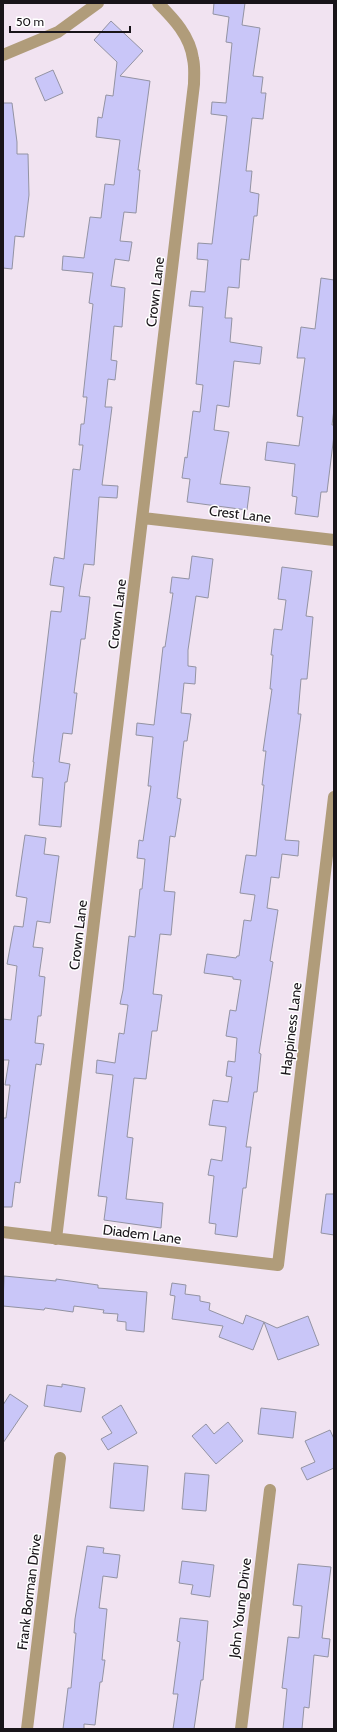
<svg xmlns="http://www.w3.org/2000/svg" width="337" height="1732" font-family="Cabin,sans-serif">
  <rect width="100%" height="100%" fill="#f1e3f1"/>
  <path fill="#c9c6f8" stroke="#9393a3" d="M214,3H245L242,25L260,28L253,76L263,77L261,93H266L263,119L252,118L246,171H252L250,192L259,194L257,216H254L249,260L241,259L239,288L228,287L225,318H232L230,342L262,347L260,364L234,361L229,407L217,405L214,430L229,432L220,484L250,487L247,510L187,502L190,479L182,478L185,457L187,458L193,411L200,412L203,385L196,384L203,307L189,306L191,291L205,292L208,260L197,259L198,243L212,244L227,116L211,114L212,102L226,103L232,43L226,42L229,17L213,14Z
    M111,21L143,51L120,76L150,81L138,170H140L136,213L124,212L120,241L132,242L129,261L115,259L111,286L125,288L122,327L114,326L111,360L117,361L115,380L108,379L105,407H112L102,485L118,486L117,498L99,497L94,565L84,564L79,596L90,597L85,639H81L74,693H77L72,734L63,733L59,762L70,764L67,782H65L61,827L39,825L43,778L32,777L34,762H33L51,611L61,612L64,587L50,585L54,557L64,559L73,469L80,470L83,445H79L81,424H84L87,397H83L93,304L89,303L93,273L62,270L63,256L84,258L90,217L101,218L105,184L114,185L120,140L96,137L98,117L102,118L106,95L113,96L117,62L94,40Z
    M53,70L63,93L45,101L35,78Z
    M3,103H12L17,142V154H28L29,195L24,237L15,236L12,269L3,268Z
    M321,278L334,280V409L332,425H334V435L327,492H321L318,517L295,514L297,497L292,496L295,464L265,460L267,442L299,446L303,417L297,416L305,358H297L301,327L315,329Z
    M192,556L213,559L208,598L196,596L188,650V666L196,667L195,684L184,683L181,713L191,714L187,741H184L177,798L181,799L175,837L170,836L164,891L175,892L171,935L160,934L153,994L162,995L157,1031H152L146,1079L134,1078L127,1137L133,1138L126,1199L163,1203L161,1228L104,1220L107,1197L98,1196L113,1075L96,1073L97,1060L115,1063L119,1033L124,1034L128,1005L120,1004L123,990L129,936L135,937L140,889H142L145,859L137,858L139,840L143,841L151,786H148L153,737L136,735L137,723L154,725L163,647H165L173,593H170L172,577L189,579Z
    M282,567L312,571L306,616L313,617L307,679H301L298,714H301L285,840L299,841L298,856L282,854L279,878L271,877L267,908L278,910L270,961L273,962L259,1053L261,1054L257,1092H254L246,1147H251L246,1188H243L237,1237L215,1234L216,1224L209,1223L214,1176L208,1175L211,1159L222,1161L226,1127L209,1125L213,1100L228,1102L232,1077L226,1076L228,1061L235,1062L237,1038L226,1036L230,1010L236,1011L241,980L233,979V977L204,973L207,954L236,958L237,956H239L244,920L251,921L255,895L240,893L246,855L256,856L264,785H262L266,751H263L272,689H270L273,655H271L274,629L282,630L286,600L278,599Z
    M25,835L46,838L44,854L59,856L50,923L37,921L33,947L43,948L39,976L45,977L41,1016H38L35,1043L44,1044L41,1065L36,1064L20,1183L15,1182L12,1207H3V1118H6L10,1085H5L9,1060H3V1019L11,1020L17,966L7,964L14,926L23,927L27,898L16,896Z
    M326,1194H334V1235L321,1233Z
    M4,1276L56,1281V1279L98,1285V1288L147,1292L144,1332L126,1330V1322L117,1321L118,1314L103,1313L104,1310L74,1306L73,1312L45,1308L44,1310L3,1306Z
    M172,1283L186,1285L185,1294L200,1296V1301L210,1303L209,1310L243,1324L246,1315L264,1322L253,1350L219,1337L223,1326L172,1319L175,1296L170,1295Z
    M308,1316L319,1345L278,1360L264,1322L277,1328Z
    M62,1384L85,1388L81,1412L44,1406L47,1385L62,1387Z
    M10,1394L28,1406L3,1443V1405Z
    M121,1405L137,1433L108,1450L101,1439L112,1433L102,1417Z
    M261,1408L296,1412L293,1438L258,1434Z
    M228,1422L243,1441L216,1464L192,1436L206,1424L214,1434Z
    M330,1430L334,1439V1468L307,1480L301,1468L315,1462L305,1441Z
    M114,1463L148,1466L144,1511L110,1508Z
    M185,1473L209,1475L206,1511L182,1509Z
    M87,1546L104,1548L103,1553L120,1555L117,1578L103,1576L99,1608L107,1609L102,1660H105L102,1682H100L95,1725L84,1724V1729H63L68,1688H71L76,1633H74L75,1619Z
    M182,1561L214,1565L210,1597L191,1594L193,1585L179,1583Z
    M298,1564L331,1567L322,1638L330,1639L328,1657L314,1655L309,1708L304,1707L302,1729H283L287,1689L282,1688L288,1637L299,1638L302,1606L293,1605Z
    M180,1618L208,1621L203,1680H201L194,1729H173L178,1694H173L180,1642L177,1641Z"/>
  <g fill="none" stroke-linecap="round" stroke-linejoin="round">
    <path stroke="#b09c7a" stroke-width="12" d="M3,55L58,32L98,3
      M143,518L334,540
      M3,1232L278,1265L334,797
      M56,1239L194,84C194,76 195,67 193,59C190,36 174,19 158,3
      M27,1729L60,1458
      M241,1729L270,1490"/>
  </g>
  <g text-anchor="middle" stroke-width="3" stroke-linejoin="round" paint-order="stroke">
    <g font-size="14" fill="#181419" stroke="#fff">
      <text transform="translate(155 292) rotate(-83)" y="5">Crown Lane</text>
      <text transform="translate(240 514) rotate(7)" y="5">Crest Lane</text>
      <text transform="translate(117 614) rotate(-83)" y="5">Crown Lane</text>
      <text transform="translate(78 935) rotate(-83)" y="5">Crown Lane</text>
      <text transform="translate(291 1029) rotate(-83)" y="5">Happiness Lane</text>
      <text transform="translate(142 1234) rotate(7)" y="5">Diadem Lane</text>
      <text transform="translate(29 1592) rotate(-83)" y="5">Frank Borman Drive</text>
      <text transform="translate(240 1608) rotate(-83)" y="5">John Young Drive</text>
    </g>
  </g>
  <rect width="337" height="1732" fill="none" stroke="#181419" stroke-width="8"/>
  <path d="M10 26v6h120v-6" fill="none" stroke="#181419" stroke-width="2"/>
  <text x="16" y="26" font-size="12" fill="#181419" stroke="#ffffff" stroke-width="3" paint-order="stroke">50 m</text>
</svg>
